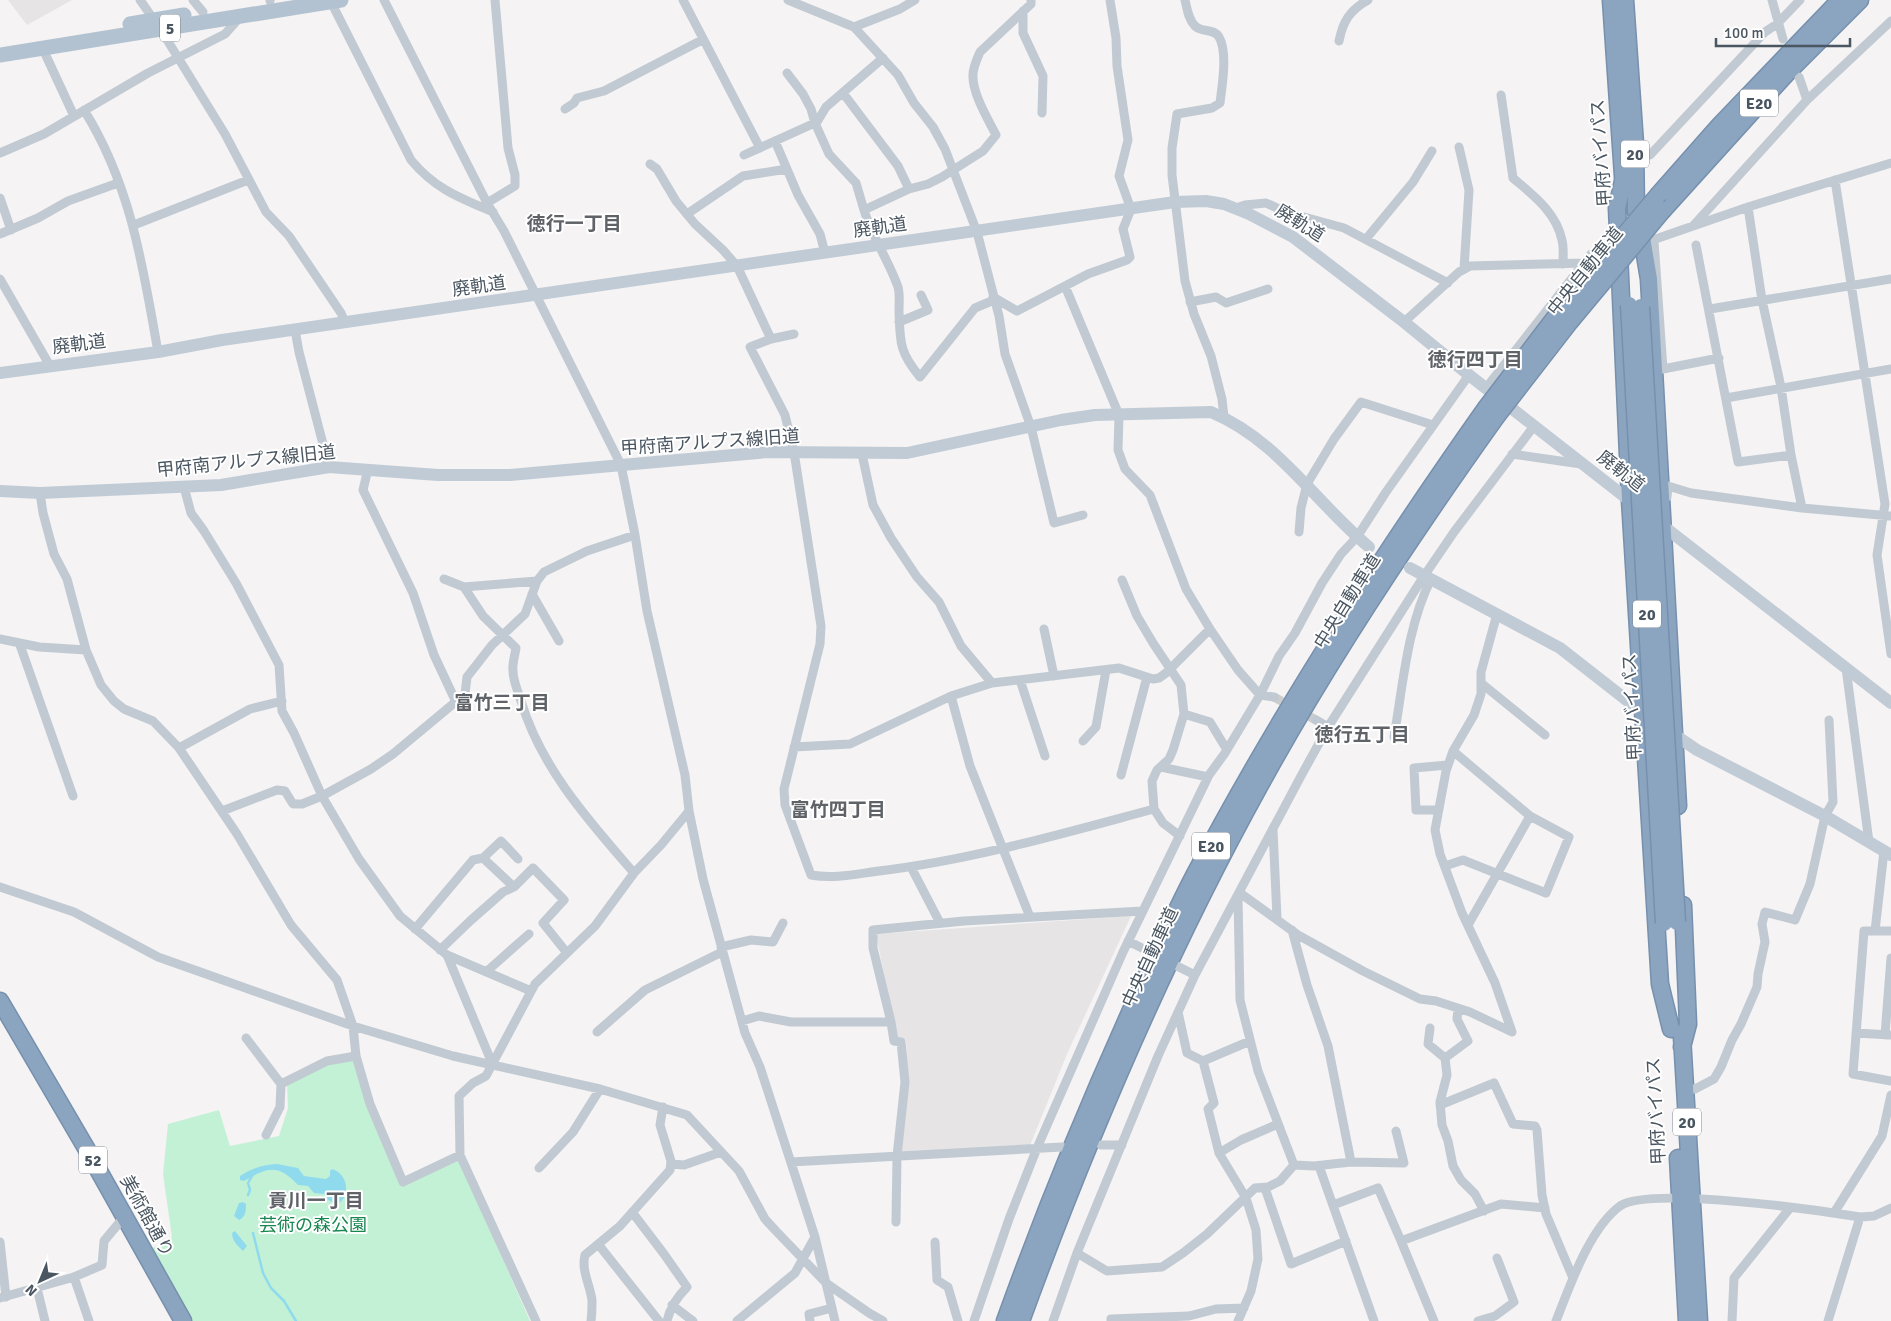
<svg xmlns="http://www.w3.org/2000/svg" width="1891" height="1321" font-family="Signika,'Noto Sans JP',sans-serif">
  <rect width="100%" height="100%" fill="#f5f3f3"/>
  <path fill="#e6e4e5" d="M8,0H72L27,25Z
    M1131,916L1067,1054L1029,1148L899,1154L908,1084L906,1040L896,1036L876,934Z"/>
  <path fill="#c3f1d5" d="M355,1060L401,1185L459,1160L530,1321H192L151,1249L172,1237L163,1174L168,1124L219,1110L230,1146L279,1136L288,1108L287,1084L328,1064Z"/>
  <path fill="#90daee" d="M277,1164L298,1168L304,1176L326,1179L330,1176V1171L332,1169C347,1173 352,1195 338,1204C332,1202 327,1201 324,1194L314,1193L308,1186L298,1185C278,1164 268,1167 244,1181L240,1180V1176C252,1168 263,1165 277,1164Z
    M243,1202L246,1204C246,1210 246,1217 239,1220L234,1216L239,1203Z
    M235,1231L247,1246L243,1251C238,1246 232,1241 232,1233Z"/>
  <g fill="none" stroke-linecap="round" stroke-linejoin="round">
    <path stroke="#90daee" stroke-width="2.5" d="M248,1195L250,1190L248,1183L252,1176
      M253,1233L263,1273L271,1288L284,1301L296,1321"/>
    <path stroke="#caccce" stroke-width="9" stroke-dasharray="9 4.5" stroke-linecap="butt" d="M1274,697L1316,720"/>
    <defs>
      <path id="highway" d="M1611,0L1624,190
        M1625,0L1635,144L1636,212
        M1623,181L1617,208L1630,500L1660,984L1671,1029
        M1659,194L1719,126L1840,0
        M1636,202L1649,279L1678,806
        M1663,210L1787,73L1860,0
        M0,1001L86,1148L183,1321
        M1682,1037L1699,1321
        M1682,1047L1688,1024L1683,905
        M1678,1158L1687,1321
        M1005,1321C1042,1218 1083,1117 1128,1017C1149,970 1170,922 1194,876C1280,713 1380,558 1486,408
        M1021,1321C1088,1137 1165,957 1260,785C1330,657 1411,536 1496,417"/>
    </defs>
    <use href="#highway" stroke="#7690ad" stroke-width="19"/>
    <path stroke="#c1cad2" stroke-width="9" d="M140,0L161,30L225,134L266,212L289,236L341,313L345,322
      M193,0L203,12
      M270,0V1
      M384,0L487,203L504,231L621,465L635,535L647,611L685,775L689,811L703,879L745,1033L760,1067L815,1237L835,1321
      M683,0L760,148
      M788,0L854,27L898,75L914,103L933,127L945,149L977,232L999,316L1005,354L1031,427L1054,523L1083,515
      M1185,0C1187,8 1188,19 1195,26C1202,33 1214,28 1219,37C1228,52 1222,86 1220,103L1212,108L1177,114L1172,148V175L1185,281L1194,314L1211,356L1222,399L1224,417
      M1772,0L1783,39
      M331,2L411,160C435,189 460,198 493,212
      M1023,11V33L1043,76L1042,113
      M854,27L900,9L915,0
      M1339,41C1343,21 1350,10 1368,0
      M42,47L74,116
      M787,73L803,94L811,109L815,123L829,154L856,183L864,210
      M1799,77L1807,100
      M843,93L898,166L909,189
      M1501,95L1513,178C1533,195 1556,212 1562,240C1564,248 1563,256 1563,264
      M565,109L574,103L577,98L604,91L702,40
      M84,110C131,185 143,267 158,352
      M775,141L798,195L820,234L825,253
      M1459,147L1469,190L1464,269
      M0,153L44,134L148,73L225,34L241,16
      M744,155L817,122L826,107L883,58
      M1650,155L1765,32L1777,24L1800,0
      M650,164L657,169L676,201L695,224L723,250L737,266L771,339
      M1835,180L1885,504L1877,555L1891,654
      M0,198L11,230
      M487,203L515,186V175L508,148L495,0
      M1748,207L1762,300L1781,387L1791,455L1802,508
      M1236,208L1245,205L1266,203L1286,212L1344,228L1448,283
      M687,214L743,176L787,169
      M134,225L248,180
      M1693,226L1807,100L1891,21
      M0,234L38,218L68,201L118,183
      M1366,239L1413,182L1432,151
      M1654,241L1663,369L1719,358
      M1644,243L1748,207L1891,163
      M1696,245L1738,462L1791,455
      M0,279L50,366
      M1065,286L1119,415L1118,450L1125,469L1150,495L1186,589L1210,629L1238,670L1260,695L1274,697
      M993,297L1017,311L1088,274L1127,260L1130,257L1123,229L1131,209L1119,176L1128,140L1117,66L1116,38L1110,0
      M994,300L975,308L920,377C899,352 900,342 899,310C899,303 900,294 898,287C889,261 872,237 864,210L909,189L928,184L942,177L983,151L996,135C988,119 972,93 973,75C973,67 977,59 980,52L1031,4V0
      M1190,302L1216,297L1226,303L1268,289
      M1710,309L1891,279
      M899,322L928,310L921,295
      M1404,322L1459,272L1470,266L1584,263
      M295,330L299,352L329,467
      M794,334L771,339L750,347L785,415L794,452L821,626L820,644L784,789L785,805L811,875C834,879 856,874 879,871C972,860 1064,833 1154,809
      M1486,388L1591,254
      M1726,398L1891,369
      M862,454L873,505L891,538L917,577L939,602L961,646L992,683
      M1512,454L1581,464
      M368,469L363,490L413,593L434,655L456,702
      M184,487L191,513L204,531L236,583L279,665L282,711L294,733L322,796L359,859L400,916L447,955L492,1063
      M40,493L43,513L54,554L67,579L86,650L101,685L114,701L124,709L153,721L179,748L237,834L291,925L337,980L353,1026L356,1056L370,1104L403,1182L460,1155
      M1667,497L1668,486L1691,493L1802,508L1891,516
      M1299,532L1301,508L1307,484L1334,439L1361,402L1433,425
      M444,579L464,587L537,581
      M1122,580L1137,616L1153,643L1181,685L1184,714L1210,722L1227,750
      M464,587L483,616L516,648C515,655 512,664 513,671C513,681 518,691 521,701C541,768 589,821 634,873
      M532,594L559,641
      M1497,614L1481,672V694L1474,715L1453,751L1446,771L1435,830L1440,854L1462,913L1495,983L1512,1032
      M1044,629L1054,676
      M0,639L39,647L86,650
      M20,645L73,796
      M1846,668L1869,842
      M1020,680L1045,756
      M1481,683L1545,735
      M951,696L970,766L1030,917
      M1316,720L1328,727
      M1394,737C1403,685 1407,627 1431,579
      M1083,741L1096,727L1106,670
      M794,747L850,744L951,696L992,683L1119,668L1153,679L1159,678L1166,673L1210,629
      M179,748L250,709L282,701
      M1453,751L1530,816L1468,925
      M1161,767L1208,777
      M1121,775L1147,677
      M1438,810H1416L1414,768L1448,765
      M222,811L277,790L285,791L293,804H302L322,796L371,769L393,754L465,694L467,677L492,645L525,614L537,581L544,572L587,551L635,535
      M1273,830L1277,918
      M1180,836L1163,823L1154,809L1152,781L1157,770L1169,759L1173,750L1184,714
      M1884,851L1875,931H1891
      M483,858L514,887
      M1445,866L1463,860L1546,893L1569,837L1530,816
      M911,867L940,923
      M0,887L74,912L158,957L353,1026L453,1056L600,1089L687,1115L739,1171L765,1219L776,1231L826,1283L869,1313L883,1321
      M1240,893L1298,935L1363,971L1420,999L1436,1001L1470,1012L1512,1032
      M1238,897L1240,1000L1258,1071L1294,1165
      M415,929L473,860L483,858L501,841L518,859
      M1292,930L1307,985L1328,1046L1351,1162
      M1875,931H1864L1853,1074L1891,1081
      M1128,941L1148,951
      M721,947L751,940L773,942L783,923
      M440,950L470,921L503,892L514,887L533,868L564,900L543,923L567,953
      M447,955L531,991
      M1177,966L1195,975
      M486,972L529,934
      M1178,1012L1187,1053L1203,1061
      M742,1021L759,1016L791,1022H891
      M1430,1028L1428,1044L1445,1058L1447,1075L1440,1102L1442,1125L1448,1141L1453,1166L1461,1180L1475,1194L1484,1211
      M597,1032L645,990L722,952
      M1856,1033L1891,1035
      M1885,1035L1891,958
      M246,1038L281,1084L280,1107L266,1135
      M1445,1058L1468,1041L1457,1019L1458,1008
      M281,1084L327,1061L356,1056
      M1684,1089H1695L1714,1079L1721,1067L1732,1040L1741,1024L1757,987L1758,974L1765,942L1762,924L1765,912L1795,920L1810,884L1825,816L1833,802L1829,720
      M1440,1105L1494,1083L1513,1124L1535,1126L1537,1130L1542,1195L1546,1214L1573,1278
      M1101,1145H1122
      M1219,1153L1241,1140L1278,1124
      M791,1162L1062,1147
      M671,1164L684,1165L721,1152
      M1319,1166L1374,1321
      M539,1168L573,1132L600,1089
      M1265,1188L1291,1264L1346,1241
      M1333,1205L1378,1188L1401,1241
      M632,1212L664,1254L687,1287C677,1297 670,1307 667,1321
      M1834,1213L1882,1136L1891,1095
      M896,1222L897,1156L905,1082L901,1042L894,1041L891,1022L873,948V930L964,921L1143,911
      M0,1242L6,1297
      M935,1242L937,1280L948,1287L958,1321
      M598,1244L659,1321
      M1077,1253L1107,1271L1162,1267L1183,1253L1207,1234L1255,1188L1268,1187L1280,1181L1294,1165L1314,1166L1351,1162L1404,1163L1396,1131
      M74,1277L89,1321
      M37,1288L45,1321
      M0,1298L74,1277L102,1265L104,1241L124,1217
      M672,1305L693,1321
      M536,1321L460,1155L459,1096L473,1083L486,1076L535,984L595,926L634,873L661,845L689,811
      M591,1321C592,1314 592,1307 592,1300C590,1285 581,1270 585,1255L620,1226L670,1170L671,1161L660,1125L663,1107
      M737,1321L795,1273L815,1237
      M810,1321L809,1314L832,1308
      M974,1321L1009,1219L1037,1148L1123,952L1209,775L1225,753L1260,695L1279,656L1295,633L1322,583L1341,554L1357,537L1386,492L1469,375
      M1053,1321L1077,1253L1158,1056L1195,975L1301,776L1328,727L1424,576L1454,532L1534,426
      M1111,1321V1319L1189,1316L1216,1309L1244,1308
      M1238,1321L1251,1291L1258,1259L1256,1230L1246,1198L1219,1153L1208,1109L1214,1103L1203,1061L1250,1041
      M1434,1321L1401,1241L1501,1204L1545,1208
      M1478,1321L1495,1316L1514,1302L1497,1258
      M1556,1321C1570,1286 1589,1229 1620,1206C1649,1186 1818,1210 1860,1217L1874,1216L1891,1208
      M1732,1321L1734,1278L1790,1208
      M1828,1321L1860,1217"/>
    <path stroke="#c1cbd6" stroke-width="12" d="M0,373L158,352L222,340L1175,202L1206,201L1224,204L1249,214L1293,237L1404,322L1469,375L1634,504
      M0,491L40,493L221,485L329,467L438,475H510L768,452L907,453L1061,420L1095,415L1211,412C1278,440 1315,502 1369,547
      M1658,522L1891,703
      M1410,568L1560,648L1647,716
      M1669,731L1697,750L1825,816L1891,855"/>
    <path stroke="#b3c2d1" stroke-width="15" d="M130,24L184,15
      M0,55L341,0"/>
    <use href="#highway" stroke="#8ba5c1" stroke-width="16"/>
    <defs>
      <path id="highway-bridge" d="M1629,305L1664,923
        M1641,307L1677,922
        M1486,408L1557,315L1659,194
        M1496,417L1568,324L1663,210"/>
    </defs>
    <use href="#highway-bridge" stroke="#7690ad" stroke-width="19" stroke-linecap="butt"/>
    <use href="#highway-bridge" stroke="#8ba5c1" stroke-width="16"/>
  </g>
  <g text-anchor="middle" stroke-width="4" stroke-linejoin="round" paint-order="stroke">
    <g fill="#fff" stroke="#808990" stroke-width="1">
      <rect x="160" y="14.5" width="20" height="27" rx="4"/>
      <rect x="1740" y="89.5" width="38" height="27" rx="4"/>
      <rect x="1621" y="140.5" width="28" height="27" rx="4"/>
      <rect x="1633" y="600.5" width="28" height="27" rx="4"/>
      <rect x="1192" y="832.5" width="38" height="27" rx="4"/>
      <rect x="1673" y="1108.5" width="28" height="27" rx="4"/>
      <rect x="79" y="1146.5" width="28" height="27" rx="4"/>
    </g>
    <g font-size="16" font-weight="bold" fill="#4a5661">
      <text x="170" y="34">5</text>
      <text x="1759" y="109">E20</text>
      <text x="1635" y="160">20</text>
      <text x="1647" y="620">20</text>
      <text x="1211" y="852">E20</text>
      <text x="1687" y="1128">20</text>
      <text x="93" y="1166">52</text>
    </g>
    <g font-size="18" fill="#4a5661" stroke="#fff">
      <text transform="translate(1601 153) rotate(-94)" y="6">甲府バイパス</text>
      <text transform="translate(1300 223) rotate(32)" y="6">廃軌道</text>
      <text transform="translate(880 227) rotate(-8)" y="6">廃軌道</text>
      <text transform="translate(1585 271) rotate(-51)" y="6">中央自動車道</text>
      <text transform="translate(479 286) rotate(-8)" y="6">廃軌道</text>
      <text transform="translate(79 344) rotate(-7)" y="6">廃軌道</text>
      <text transform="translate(710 442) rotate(-4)" y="6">甲府南アルプス線旧道</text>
      <text transform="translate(246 461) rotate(-6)" y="6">甲府南アルプス線旧道</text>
      <text transform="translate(1621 471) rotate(38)" y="6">廃軌道</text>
      <text transform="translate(1347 601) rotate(-58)" y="6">中央自動車道</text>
      <text transform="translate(1632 707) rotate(-93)" y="6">甲府バイパス</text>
      <text transform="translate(1150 957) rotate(-65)" y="6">中央自動車道</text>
      <text transform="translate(1656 1111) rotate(-93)" y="6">甲府バイパス</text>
      <text transform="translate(147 1216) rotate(61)" y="6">美術館通り</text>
    </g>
    <g font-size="18" fill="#17864f" stroke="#fff">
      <text x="313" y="1231">芸術の森公園</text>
    </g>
    <g font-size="19" font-weight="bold" fill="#5f6368" stroke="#fff">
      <text x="574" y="230">徳行一丁目</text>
      <text x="1475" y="366">徳行四丁目</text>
      <text x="502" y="709">富竹三丁目</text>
      <text x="1362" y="741">徳行五丁目</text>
      <text x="838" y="816">富竹四丁目</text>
      <text x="316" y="1207">貢川一丁目</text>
    </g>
  </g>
  <g transform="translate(40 1281) rotate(224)" stroke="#ffffff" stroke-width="4" paint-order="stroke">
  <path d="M0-4L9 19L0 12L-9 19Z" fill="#4a5661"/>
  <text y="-8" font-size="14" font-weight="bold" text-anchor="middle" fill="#4a5661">N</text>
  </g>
  <path d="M1716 38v8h134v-8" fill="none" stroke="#4a5661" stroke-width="2.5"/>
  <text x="1724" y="38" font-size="15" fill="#4a5661" stroke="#ffffff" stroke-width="4" paint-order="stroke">100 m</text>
</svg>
